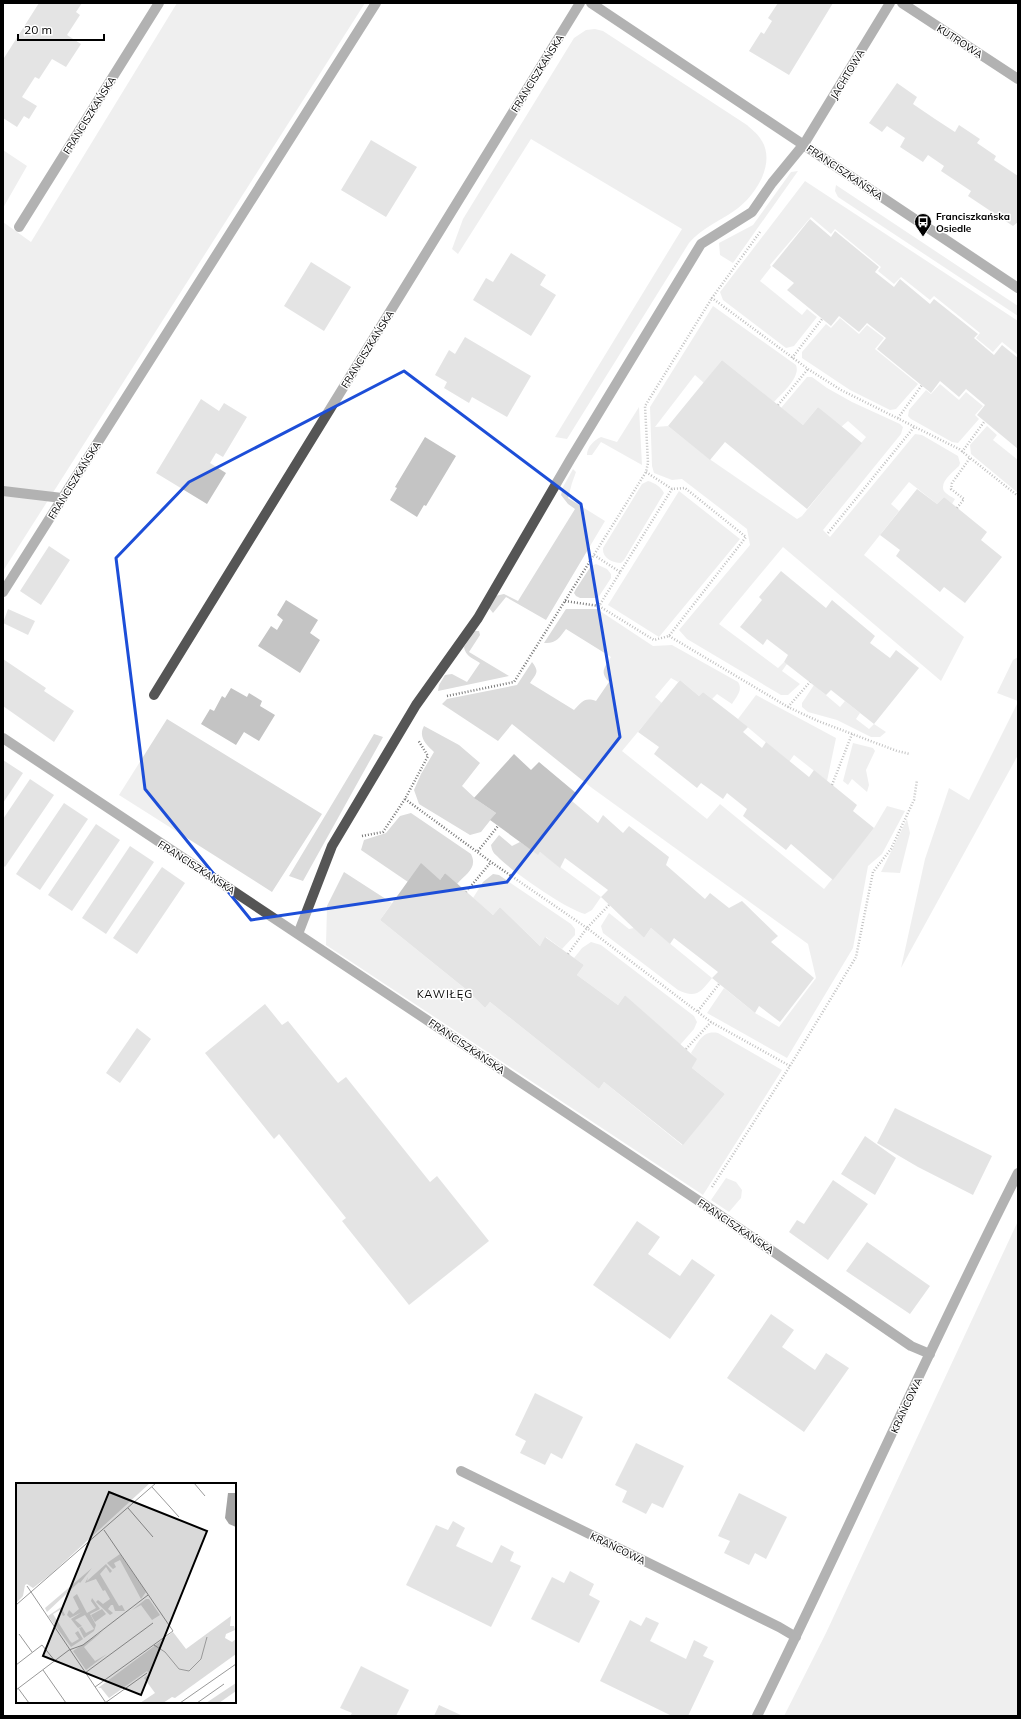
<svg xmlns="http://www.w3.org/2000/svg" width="1021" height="1719" font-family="Mulish,sans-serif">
  <rect width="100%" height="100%" fill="#fff"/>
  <path fill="#dcdcdc" d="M177,3H365L3,571V222L31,242Z
    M595,29L603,31L747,125C751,129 757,133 760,138C778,162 755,197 734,211C718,222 702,228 689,243L567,439L555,437L682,229L531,139L458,254L452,249L463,219L574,38L586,30Z
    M3,150L27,166L3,208Z
    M798,171L733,263L720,255L719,243L753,225L791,172Z
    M805,181L1018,321V355L1002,342L993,352L976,338L980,333L934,296L930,300L901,277L894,284L878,271L881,267L835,229L831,234L811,217L770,265L771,267L760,281L802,315L807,309L817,317L794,346L786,348L723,300L720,292Z
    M836,185L1018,306V316L838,197L835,191Z
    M713,306L796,365C801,377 782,393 774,402L722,360L704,383L695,375L655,427L668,426L708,458L797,519L802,516L866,437L848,421L841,427L818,407L803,425L781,408L807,377H812L827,388L852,402L900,424L903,427L901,434L823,530L830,537L915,434L922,435L958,456L960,463L959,466C954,471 939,482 944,491C946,494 952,497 955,499L952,504L944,497L937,504L909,482L891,504L899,511L864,555L964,637L941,681L783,547L719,624L778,668L784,662L787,664L782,671L800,684L788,695H781L687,639L679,630L750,545L747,529L682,479L672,480L654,473L652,466L650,407Z
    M840,318L859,334L867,325L884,338L875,349L918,384L896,409L890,410L850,390L802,358V352L826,324L831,328Z
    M940,384L959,400L966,392L983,406L975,415L979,419L958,443L952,442L911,419L908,416L909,410L926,390L931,394Z
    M639,407L642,465L601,442L592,455H587C587,447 594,440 601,437L617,442Z
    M987,426L997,435L993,440L1018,460V493L971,454L970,445Z
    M573,469L576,472L572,483L568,498L605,521L546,620L506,597L493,613L489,608L495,596L504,594L518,601L575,509L568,504L561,495L563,487Z
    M648,481C655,483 661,487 664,493L624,560L621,563C612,563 602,558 603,548L642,484Z
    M679,491L740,539L659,637L608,605Z
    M596,564L607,569L611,574V578L598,598H580L576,596L574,593L576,589L591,566Z
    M566,609H597L653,646L672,645L738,682C743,690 737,696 732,704L717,694L712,699L703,692L699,696L680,680L678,682L671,678L655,697L662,703L622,751L707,819L720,804L824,889L874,828L887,806L905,811L882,854L868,866L853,948L787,1058L707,1013L724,988L755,1013L779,1027L816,978L808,944L592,788L512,724L498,741L442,704L447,699L517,685L532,662C540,672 536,674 530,683L574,710C582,702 584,697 596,701L609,682C599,671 605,668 611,657L566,629C559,638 556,644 544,643Z
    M474,631H479L480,635L469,652L509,676L438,691L439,685L445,675L452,674L467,682L480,663C474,659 465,656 464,647Z
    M1018,657V701L997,693L1013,660Z
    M814,685L840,707L845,701L860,713L856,719L869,729L874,724L886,732L880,737H871L837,720L808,712L802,707V703Z
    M756,695L836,738L827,781L794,755L789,762L738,719Z
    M1018,702V755L901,968L925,859L949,788L969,800Z
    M167,719L322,814L272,892L119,795Z
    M424,726L459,745L480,763L462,786L477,800L496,813L481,832L470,835L419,804L414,790L421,774L434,752C426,744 418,737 424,726Z
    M374,734L383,737L303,881L289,876Z
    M853,743L873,748L875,751L866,770L869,785L867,792L852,779L848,785L843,781Z
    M411,813L471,854C478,868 466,874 457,884L445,873L440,880L408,882L361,850L364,840L386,833L400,816Z
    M907,819L910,833L900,873L881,872Z
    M499,835L512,846L520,842L538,854L540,852L601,897L592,910L585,914C566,909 511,871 497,856C493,853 492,850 491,845Z
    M344,872L392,903L380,920L468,991L485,1008L490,1002L599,1089L604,1082L682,1145L725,1094L692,1068L696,1059L691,1053C699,1042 702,1030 718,1033L782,1070L703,1195L326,945L327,906Z
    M493,874L499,875L571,924L575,929V935L562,949L546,937L540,946L500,907L493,915L473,898L483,882Z
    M609,913L629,929L634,928L644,938L651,928L712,978C701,992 696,999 678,990L603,933L601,926Z
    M591,942L601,945L694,1016L697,1022L694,1029L680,1045L625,995L618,1005L577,975L584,965L574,958L582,948Z
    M726,1178L736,1182L742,1190L741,1198L729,1212L711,1200Z
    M1018,1221V1716H784L826,1633Z"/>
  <path fill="#c4c4c4" d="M39,3H82L76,12L80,15L67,35L81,44L66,67L52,59L39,79L35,77L22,97L37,106L29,119L24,116L17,127L3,118V57L4,58Z
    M778,3H833L789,75L749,51L761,32L764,34L772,21L768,18Z
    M897,83L917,97L913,104L935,119L955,132L959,125L980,139L977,143L996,156L994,160L1018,176V222L1013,226L968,196L971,191L941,171L944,166L928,155L923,162L900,147L905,138L887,126L882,132L869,123Z
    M371,140L417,167L386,217L341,190Z
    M810,219L831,237L835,231L879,267L875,272L894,287L900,279L930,304L934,299L978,334L974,338L994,355L1002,345L1018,358V449L977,415L985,405L966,389L959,397L940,381L931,393L877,349L886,338L867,323L859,332L839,316L831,326L787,290L794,283L772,266Z
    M511,253L546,275L540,285L556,295L531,336L473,300L486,278L493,282Z
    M311,262L351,287L324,331L284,306Z
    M465,337L531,376L507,417L472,397L469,403L444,388L447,382L435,375L449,350L455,354Z
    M722,360L803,425L818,407L862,443L807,509L725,442L710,460L668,426Z
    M201,399L219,411L224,403L247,417L223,457L216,453L210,463L226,473L207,504L156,473Z
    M425,437L456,456L426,506L424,505L417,517L390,500L397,488L395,487Z
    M917,489L937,504L944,497L987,532L981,540L1002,557L965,603L944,587L940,592L896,556L900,550L880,535Z
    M49,546L70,560L41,605L20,591Z
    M781,571L826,608L832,600L875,636L870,643L890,658L896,650L919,668L874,724L831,690L826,695L784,662L788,655L767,639L763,645L740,627L762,600L759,597Z
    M286,600L318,620L310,633L320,640L300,673L258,646L271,626L277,630L283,620L277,615Z
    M8,609L35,621L28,635L3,623Z
    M3,659L46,688L44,691L74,711L54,742L3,706Z
    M680,680L699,696L703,692L738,719L748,727L743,732L762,748L766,742L809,777L814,770L857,805L853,811L874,828L833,880L791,844L786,850L743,816L747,809L727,793L723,799L701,783L697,788L654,754L659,747L638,732Z
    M231,688L247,697L249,693L262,701L260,706L275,715L259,741L244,732L236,745L201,724L210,709L214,711L222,696L225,698Z
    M514,754L531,770L539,762L576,793L572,801L598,823L603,815L623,833L629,826L669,857L666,865L705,899L710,893L729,908L742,901L778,936L771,942L814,978L780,1022L759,1006L755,1013L712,978L718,972L674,938L670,944L651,928L644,938L601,897L608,890L565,858L560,868L540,852L538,855L490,820L496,813L474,798Z
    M3,760L23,773L3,803Z
    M30,779L54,795L5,867L3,865V819Z
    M64,803L88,819L40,890L16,874Z
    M96,824L120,840L72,911L48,895Z
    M130,846L154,862L106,934L82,918Z
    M421,863L440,880L445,873L493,915L500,907L540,946L545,937L584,965L577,975L618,1005L625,995L697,1059L692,1068L725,1094L683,1145L604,1082L599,1089L490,1002L485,1008L468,991L380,920Z
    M162,867L185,883L137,954L113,938Z
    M265,1004L282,1025L288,1021L338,1083L346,1077L430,1182L437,1176L489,1241L409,1305L342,1221L346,1218L279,1134L274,1139L205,1053Z
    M137,1028L151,1039L120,1083L106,1073Z
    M895,1108L992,1156L973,1195L918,1167L877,1143Z
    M865,1136L896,1158L875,1195L841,1174Z
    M833,1180L868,1204L828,1260L789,1232L797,1220L804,1224Z
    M637,1221L660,1237L648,1254L680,1276L692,1259L715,1275L670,1339L593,1285Z
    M867,1242L930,1286L910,1314L846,1271Z
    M771,1314L794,1330L782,1347L815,1370L826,1353L849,1368L804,1432L727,1378Z
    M535,1393L583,1417L562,1459L551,1453L545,1465L520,1453L526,1441L515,1435Z
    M636,1443L684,1466L663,1508L652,1503L646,1514L622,1502L627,1491L615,1485Z
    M739,1493L787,1517L766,1559L755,1553L749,1565L724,1553L730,1541L718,1536Z
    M453,1521L465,1528L456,1546L492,1563L501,1545L514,1552L510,1561L521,1566L491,1627L406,1585L436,1525L448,1530Z
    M570,1571L594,1584L589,1595L600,1601L579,1643L531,1619L552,1577L564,1583Z
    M646,1617L659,1623L650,1641L686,1659L694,1640L708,1647L703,1656L714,1661L688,1716H672L600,1681L630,1620L641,1626Z
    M361,1666L409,1690L396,1716H350L352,1713L340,1708Z
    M439,1705L463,1716H434Z"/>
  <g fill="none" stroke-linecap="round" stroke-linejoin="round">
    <path stroke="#777" stroke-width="2.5" stroke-dasharray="1 2" stroke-linecap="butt" d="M760,232L712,298L808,369L841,390L959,449L1018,496
      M792,358L822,319
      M778,405L808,369
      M898,418L922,385
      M962,452L984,422
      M646,472L672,489L685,488L746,537L669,636L654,640L599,606L672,489
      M957,508L964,499L951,489L952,483L970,458
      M828,533L915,426
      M594,555L620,572
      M565,601L599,606
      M669,636L788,707L818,721L897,751L910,754
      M447,696L514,682L646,472L648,463L645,406L712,298
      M788,707L810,682
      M832,785L852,734
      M405,799L491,862L587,928L711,1022L790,1066
      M362,836L383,832L405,799L428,756L418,740
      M478,851L498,826
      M466,892L491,862
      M568,954L587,928L609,905
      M698,1011L719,984
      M686,1049L711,1022
      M712,1187L790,1066L856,957L873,872L891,849L914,800L917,780"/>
    <path stroke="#555" stroke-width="10" d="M591,3L1018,288
      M902,3L1018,79
      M19,227L159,3
      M3,491L62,498
      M3,592L376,3
      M154,695L580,3
      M3,738L702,1203L911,1346L930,1354
      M298,934L332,846L416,705L478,618L570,460L701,244L752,212L772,183L804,144L890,3
      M461,1471L779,1627L796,1637
      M757,1716C846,1536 927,1352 1018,1173"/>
  </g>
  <path d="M0 0H1021V1719H0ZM404,371L581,504L620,737L507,882L251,920L145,789L116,558L189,482Z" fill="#fff" fill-opacity=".55" fill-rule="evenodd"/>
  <path fill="none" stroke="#1d4ed8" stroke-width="3" stroke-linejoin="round" d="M404,371L581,504L620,737L507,882L251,920L145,789L116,558L189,482Z"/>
  <defs>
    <symbol id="bus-pin" viewBox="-11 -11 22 30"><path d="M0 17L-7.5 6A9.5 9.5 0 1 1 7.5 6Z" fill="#000" stroke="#fff"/><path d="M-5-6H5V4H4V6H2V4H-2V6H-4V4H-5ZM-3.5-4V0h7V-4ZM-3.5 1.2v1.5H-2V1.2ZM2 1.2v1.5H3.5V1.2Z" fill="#fff"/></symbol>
  </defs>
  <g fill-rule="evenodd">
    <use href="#bus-pin" x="913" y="212" width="20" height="27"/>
  </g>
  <g text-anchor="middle" stroke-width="3" stroke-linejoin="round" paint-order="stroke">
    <g font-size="10" fill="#000" stroke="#fff">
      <text transform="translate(960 41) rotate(33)" y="4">KUTROWA</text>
      <text transform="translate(537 73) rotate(-58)" y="4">FRANCISZKAŃSKA</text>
      <text transform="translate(847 74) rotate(-59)" y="4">JACHTOWA</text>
      <text transform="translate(89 115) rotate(-58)" y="4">FRANCISZKAŃSKA</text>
      <text transform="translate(845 172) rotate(34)" y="4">FRANCISZKAŃSKA</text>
      <text transform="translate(367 349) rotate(-58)" y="4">FRANCISZKAŃSKA</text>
      <text transform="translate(74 480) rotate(-58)" y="4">FRANCISZKAŃSKA</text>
      <text transform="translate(197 867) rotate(33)" y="4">FRANCISZKAŃSKA</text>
      <text transform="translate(467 1046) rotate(34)" y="4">FRANCISZKAŃSKA</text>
      <text transform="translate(736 1226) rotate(34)" y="4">FRANCISZKAŃSKA</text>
      <text transform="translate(906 1405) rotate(-65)" y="4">KRAŃCOWA</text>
      <text transform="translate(618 1548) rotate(26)" y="4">KRAŃCOWA</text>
    </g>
    <g font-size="10" font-weight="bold" fill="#000" stroke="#fff" text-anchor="start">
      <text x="936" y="220">Franciszkańska<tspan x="936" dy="12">Osiedle</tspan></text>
    </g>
    <g font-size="11" letter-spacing="1" fill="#000" stroke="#fff">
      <text x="445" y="998">KAWIŁĘG</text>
    </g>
  </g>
  <g transform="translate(16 1483)">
    <rect width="220" height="220" fill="#fff"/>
    <path d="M0,0H134L35,91L17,105L11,101L9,102L7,113L0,120ZM104,71L130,109L125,116L104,77L98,80L100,84L97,86L91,80ZM90,81L96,88L94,90L90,84L84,91L103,123L106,122L109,128H99L97,122H95L92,126L97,130L94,132L80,119L82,117L87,121L94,116L89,107L87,108L80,96L69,100L72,94L71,98ZM76,85L64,100L63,99L31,129L29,125ZM61,111L71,130L80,125L75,118L76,115L84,126L74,131L80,142L78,148L68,155L63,145L66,144L70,150L78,146L69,132L59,137L66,143L62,145L55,136L66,129L54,135L51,132L53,127L57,131L63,126L57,114ZM130,116H133L144,132L136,137L125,122L116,127ZM45,124L49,132L47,133L44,127L37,131L54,158L56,160L63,156L59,150L62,148L67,156L55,164L32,133ZM86,126L90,131L79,139L75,132ZM215,133L214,143H218L219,147L210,151L209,155L216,159L220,156V171L159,215L156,214L147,220H124L139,210L128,195L133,191L131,188L93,215L85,205H82L157,149L170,166ZM87,148L68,164L79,178L91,171L70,187L57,168ZM220,200V208L203,220H190Z" fill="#dcdcdc"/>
    <path d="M212,10H220V44L213,41L209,35Z" fill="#a3a3a3"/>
    <path fill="none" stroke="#999" stroke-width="1" d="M178,0L189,13M136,4L163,34M112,25L137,54M11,103L90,220M0,122L140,0M3,151L16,169M138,162L149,169L163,186L173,188L185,176L191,154M0,182L26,162L39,178M27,187L50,220M69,190L137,140M79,204L157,148L88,47M2,205L13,220M0,207L53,167L67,162L132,112M89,220L131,190M164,220L220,181M181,220L208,201"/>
    <path fill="#000" fill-opacity="0.15" stroke="#000" stroke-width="2" d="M93,9L191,48L125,212L27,173Z"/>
    <rect width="220" height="220" fill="none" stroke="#000" stroke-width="2"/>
  </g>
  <rect width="1021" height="1719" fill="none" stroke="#000000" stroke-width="8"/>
  <path d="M18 34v6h86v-6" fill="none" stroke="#000000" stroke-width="2"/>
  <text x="24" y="34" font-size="12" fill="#000000" stroke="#ffffff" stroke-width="3" paint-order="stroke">20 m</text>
</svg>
